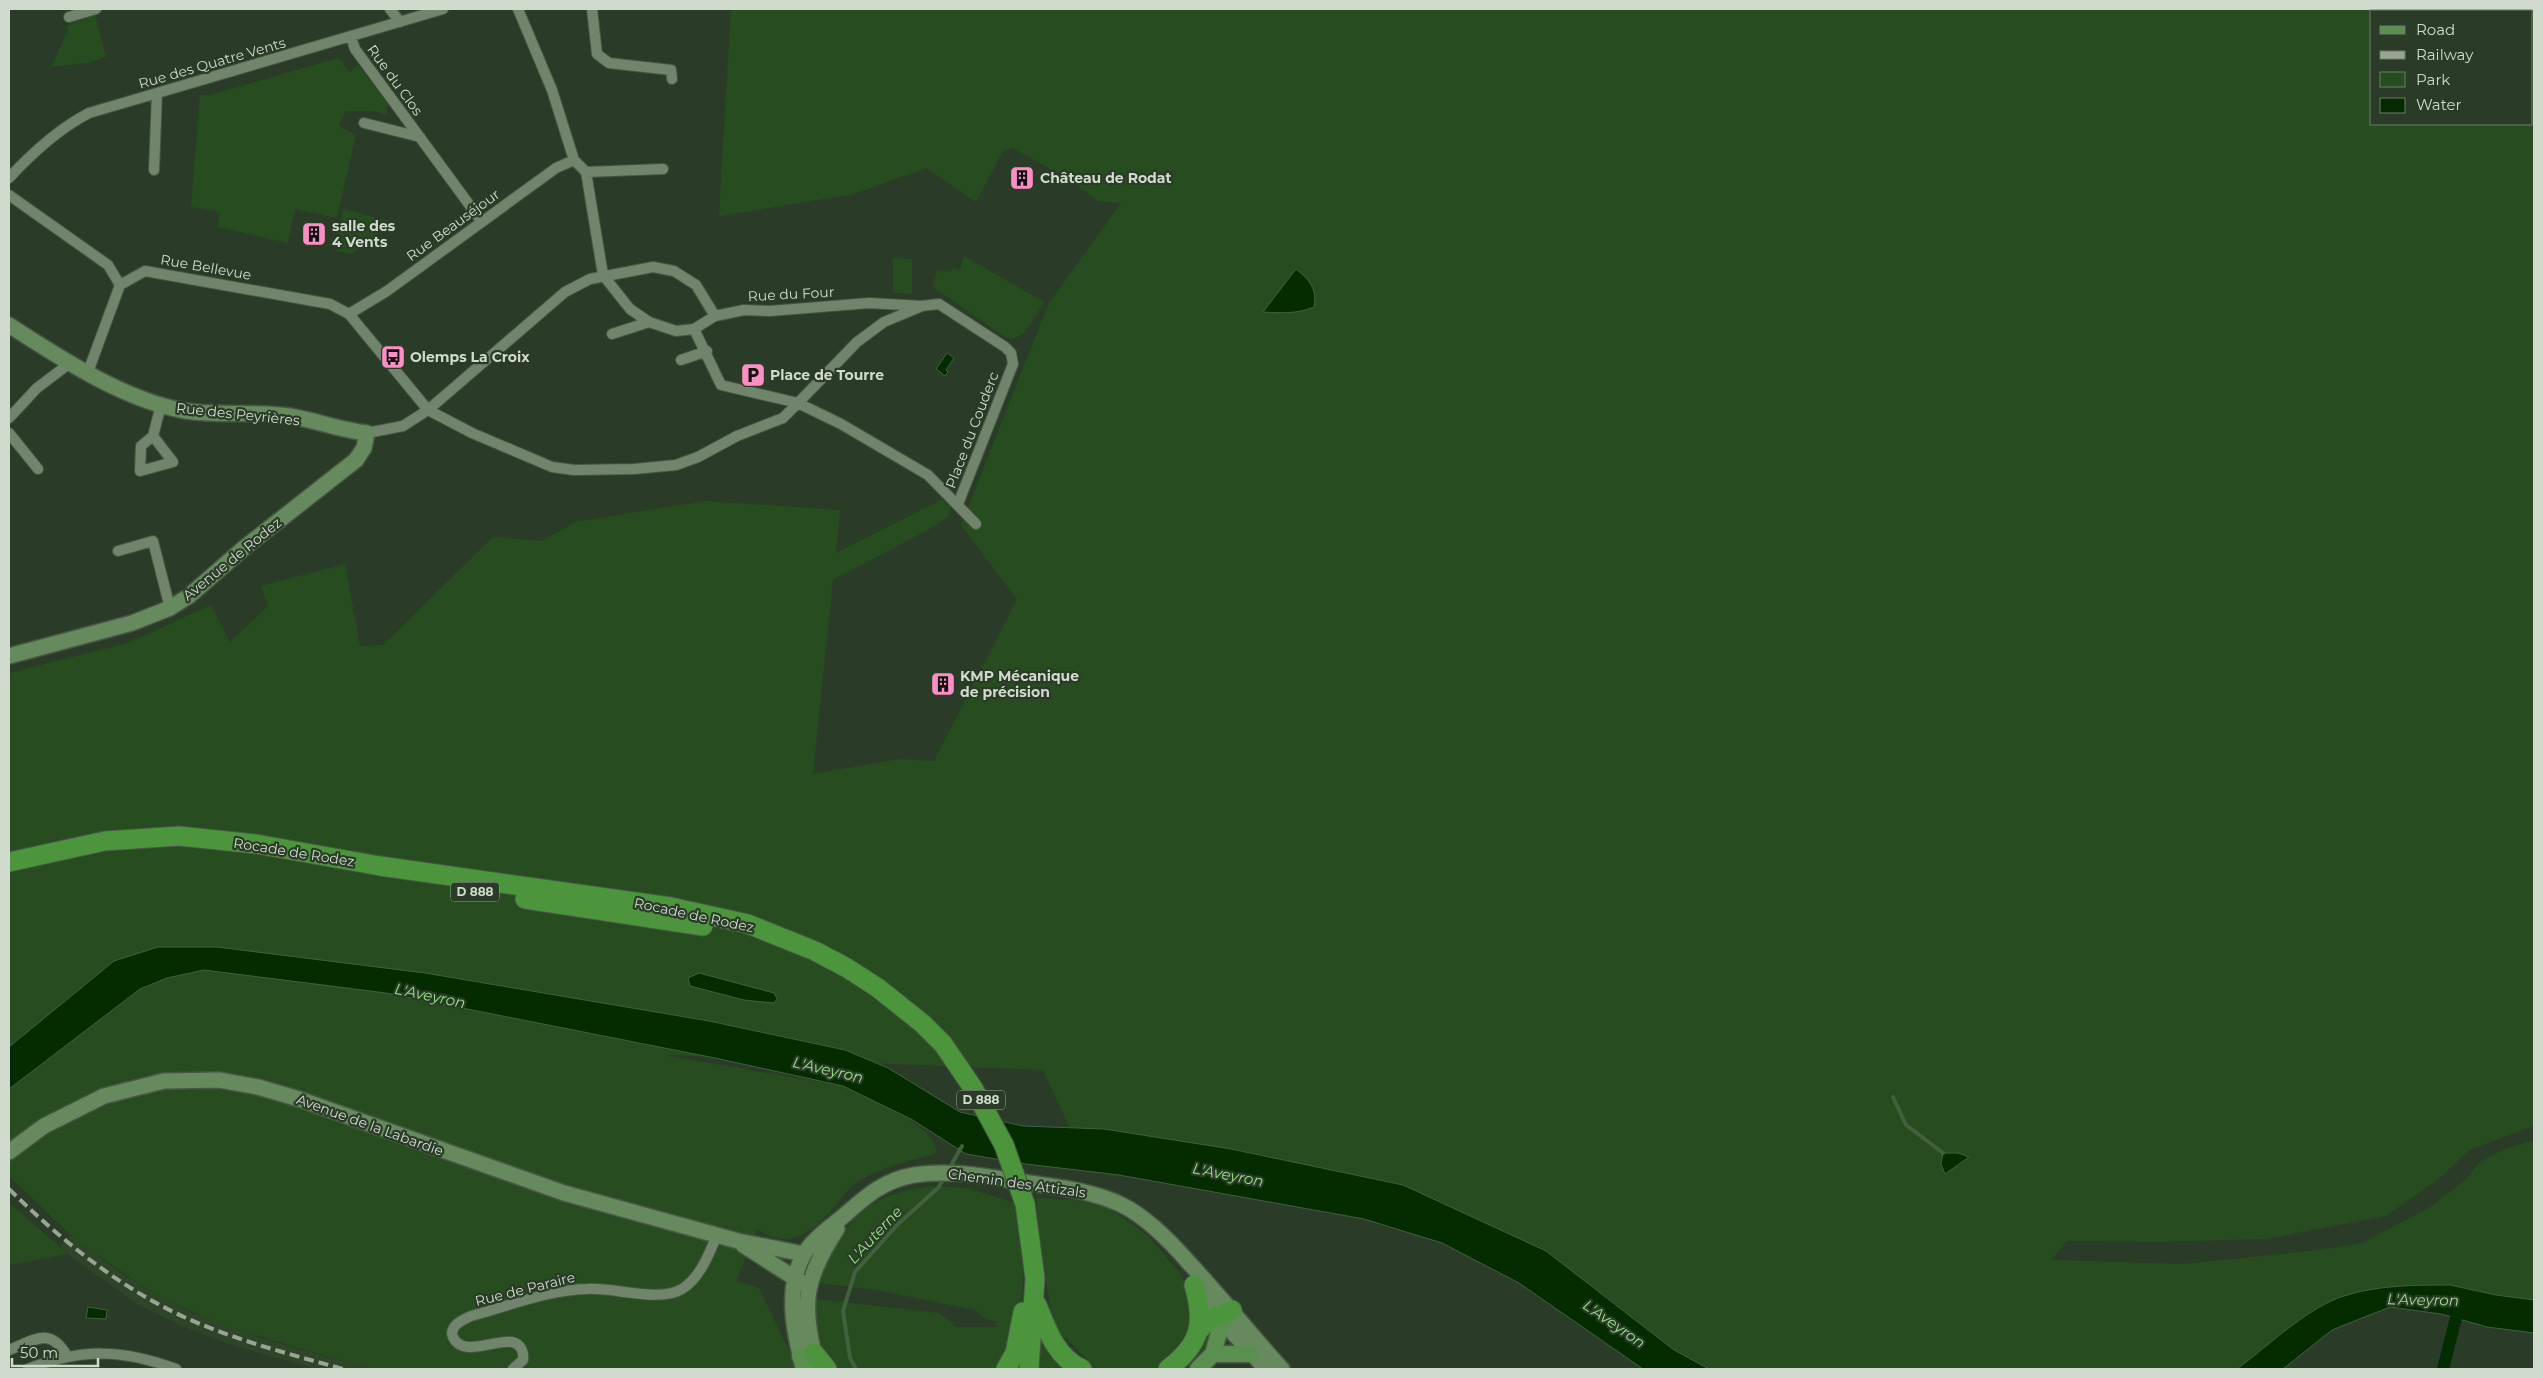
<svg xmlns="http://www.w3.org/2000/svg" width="2543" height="1378" font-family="Montserrat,sans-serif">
  <rect width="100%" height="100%" fill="#2a3c27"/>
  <path fill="#2f452a" d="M70,1235L117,1270L156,1295L190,1312L267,1340L371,1369H316L228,1344L182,1326L137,1304L68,1254L59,1247Z"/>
  <path fill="#274c1f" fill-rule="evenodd" d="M731,9H2534V1126L2469,1150L2440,1178L2386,1216L2265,1239L2158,1242L2067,1241L2051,1260L2184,1264L2319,1250L2362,1243L2429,1208L2463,1182L2481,1161L2503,1150L2534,1140V1300L2496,1295L2450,1285L2254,1356L2237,1369H1709L1674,1350L1546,1251L1403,1185L1231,1149L1104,1129L1070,1128L1043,1070L663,1055L843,1086L906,1117L926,1132L934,1143L937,1153C909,1162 880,1166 855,1184C848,1189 842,1197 837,1204C813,1231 792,1252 757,1229L736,1281L759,1288L791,1354L795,1369H371L224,1326L156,1295L77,1241L9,1176V673L128,643L211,605L230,642L268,606L261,586L345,564L360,646L383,645L493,537L542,541L576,522L704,501L840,510L836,553L943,499L951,508L948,517L926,531L833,580L813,774L899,759L934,761L1017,599L961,525L1049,303L1121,203L1098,201L1067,178L1012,148L1003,151L976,202L926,168L854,194L719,216ZM2372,11H2532V124H2372Z
    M95,15L106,57L87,63L51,67L68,30L67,26Z
    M338,58L350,72L358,65L388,104L386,114L372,111H345L339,126L356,135L337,218L295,209L288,243L218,227L220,212L191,207L200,95H210Z
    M343,209L394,222L352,254L335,251Z
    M964,256L1044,302C1037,314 1024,343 1007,338L933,287L937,270L951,272L952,268L960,270Z
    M893,258L912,259V294L893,293Z
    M932,1186L967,1188L1015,1203C1024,1239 1027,1290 1016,1326C1011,1341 1004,1355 999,1369H831C818,1343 813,1329 815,1299L939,1313L956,1327H995L997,1322L985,1319L975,1310L877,1290L824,1284L819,1281C830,1250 852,1211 884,1198C899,1191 916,1189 932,1186Z
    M1036,1198L1076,1200L1101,1206L1121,1216L1150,1238L1179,1272L1191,1294L1189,1336L1170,1361L1154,1369H1095L1083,1364L1087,1359L1053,1326L1039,1231Z
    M9,1203L68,1254L9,1265Z
    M1216,1323L1204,1354L1189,1369H1177L1211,1324Z
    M1041,1332L1073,1369H1036Z"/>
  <path fill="#042c00" stroke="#41603e" d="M1296,269C1310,280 1317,289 1314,307C1297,314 1281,313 1263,312Z
    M947,353L954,358L946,370L948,372L945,376L936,369Z
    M158,947H217L425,973L709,1021L845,1050L888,1068L960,1112L1023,1126L1104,1129L1231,1149L1403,1185L1546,1251L1674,1350L1709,1369H1643L1519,1283L1442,1243L1364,1219L1119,1175L1026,1164L966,1154L911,1119L843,1086L715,1058L386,993L204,970L167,978L140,989L9,1089V1047L114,961Z
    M699,973L774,993L777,999L774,1003L744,1000L690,986L688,978Z
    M1943,1153H1958L1969,1157L1945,1174L1941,1164Z
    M2450,1285L2496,1295L2534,1300V1333L2487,1327L2441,1314L2390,1307L2332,1330L2283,1369H2237C2267,1347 2308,1307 2344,1296C2378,1285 2415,1285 2450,1285Z
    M88,1307L107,1310L106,1319L86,1318Z"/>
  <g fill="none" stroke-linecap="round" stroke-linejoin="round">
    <path stroke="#41603e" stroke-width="4" d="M1893,1097L1906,1125L1943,1153
      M949,1169L962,1146
      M856,1369L850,1358L843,1311L855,1272L898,1224L938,1188L945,1177"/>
    <path stroke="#042c00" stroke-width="12" d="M2443,1369L2460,1302"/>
    <defs>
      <path id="street" d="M390,9L400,22
        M518,9L552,90L574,160L586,172L603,275
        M592,9L597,54L609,63L671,70L672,79
        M69,17L96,9
        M351,37L355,49L482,222
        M364,123L420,137
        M154,170L157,93
        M586,172L663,169
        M9,178C33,152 58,129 89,113L443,9
        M9,195L108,265L120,285
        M603,275L630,309L649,322L676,331L694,329L715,316L744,310L770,311L869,303L921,306L939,304L1005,347L1011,353L1013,364L958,504
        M349,314L387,291L556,168L574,160
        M694,329L721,385L798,403L857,342L884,322L920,307
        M612,334L649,322
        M681,360L707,351
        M88,372L120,285L145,271L330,304L349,314L428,410L472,433L552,467L574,470L634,469L676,465L698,457L737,436L783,418L798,403L841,424L928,475L976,524
        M9,418L37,388L70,363
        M9,433L38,469
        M367,433L403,426L428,410L565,292L590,279L653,267L674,271L696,285L715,316
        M153,436L141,446L140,471L173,462L153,436L161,405
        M118,551L153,541L170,608
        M9,1350C35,1340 50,1326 67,1356
        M28,1369C82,1348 122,1349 176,1369
        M513,1369L523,1360C524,1352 521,1344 512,1342C496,1339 462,1358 453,1337C451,1333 452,1330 455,1326C459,1321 465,1319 471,1316C508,1306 548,1290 587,1289C614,1287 659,1303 682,1289C700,1278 709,1254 717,1235"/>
      <path id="secondary" d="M9,325C60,358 125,401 186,411C220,416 255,411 289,416C315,420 340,430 367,433L364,448L356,460L244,548L189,596L170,608L132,623L9,656
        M9,1152L44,1126L104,1096L164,1081L219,1080L258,1087L299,1099L564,1193L738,1241L799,1253L803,1256
        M743,1245L804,1284
        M1195,1286L1222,1321L1266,1369
        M816,1363C802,1304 803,1281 837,1229
        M803,1367C794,1332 785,1290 803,1256C812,1239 832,1226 846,1214C867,1195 885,1180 914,1175C950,1169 987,1177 1023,1182C1056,1187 1091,1190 1122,1205C1148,1218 1171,1242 1190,1264C1222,1298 1251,1335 1282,1369"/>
      <path id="primary" d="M1213,1354H1250
        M800,1356L808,1369
        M1198,1369L1213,1354L1222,1321L1232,1310"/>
      <path id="highway" d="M9,862L105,841L179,836L256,844L380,866L671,907L748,924L815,951L847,968L878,988L923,1024L943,1044L973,1088L1004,1145
        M525,899L703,926
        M1025,1204L1035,1278L1029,1369
        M1037,1305C1047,1330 1056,1357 1082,1369
        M1199,1330L1210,1319L1232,1310
        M814,1353L827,1369
        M1006,1369L1015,1353L1023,1312
        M1168,1369C1201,1344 1205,1323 1194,1285"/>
    </defs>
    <use href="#street" stroke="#475744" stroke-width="12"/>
    <use href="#secondary" stroke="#475744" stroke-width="18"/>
    <use href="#primary" stroke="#475744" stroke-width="19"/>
    <use href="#highway" stroke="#475744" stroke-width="21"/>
    <use href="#street" stroke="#71856d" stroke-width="10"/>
    <use href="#secondary" stroke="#668a5e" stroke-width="15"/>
    <use href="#primary" stroke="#5b8f50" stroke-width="16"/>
    <use href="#highway" stroke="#4c953c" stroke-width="19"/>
    <path stroke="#98a595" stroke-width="4" stroke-dasharray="10 5" stroke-linecap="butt" d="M9,1189C61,1240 117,1286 184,1317C235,1340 289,1354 343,1369"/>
    <defs>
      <path id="highway-bridge" d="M1004,1145L1025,1204"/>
    </defs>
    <use href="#highway-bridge" stroke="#475744" stroke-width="21" stroke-linecap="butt"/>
    <use href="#highway-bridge" stroke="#4c953c" stroke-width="19"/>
  </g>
  <defs>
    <symbol id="building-square" viewBox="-11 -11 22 22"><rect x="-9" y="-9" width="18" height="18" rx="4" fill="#fb8fc4" stroke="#2a3c27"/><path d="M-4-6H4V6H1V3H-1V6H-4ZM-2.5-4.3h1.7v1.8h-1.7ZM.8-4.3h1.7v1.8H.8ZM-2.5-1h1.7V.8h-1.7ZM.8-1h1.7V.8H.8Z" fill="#111"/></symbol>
    <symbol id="bus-square" viewBox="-11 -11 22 22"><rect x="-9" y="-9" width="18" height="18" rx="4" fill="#fb8fc4" stroke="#2a3c27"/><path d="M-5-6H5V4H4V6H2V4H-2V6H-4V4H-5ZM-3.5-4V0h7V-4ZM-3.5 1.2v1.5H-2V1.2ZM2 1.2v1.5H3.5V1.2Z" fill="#111"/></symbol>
    <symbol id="parking-square" viewBox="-11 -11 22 22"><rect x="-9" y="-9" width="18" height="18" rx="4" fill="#fb8fc4" stroke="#2a3c27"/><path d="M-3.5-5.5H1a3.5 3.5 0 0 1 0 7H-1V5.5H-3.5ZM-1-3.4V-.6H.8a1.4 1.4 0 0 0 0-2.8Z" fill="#111"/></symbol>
  </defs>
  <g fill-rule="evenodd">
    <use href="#building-square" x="1008" y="164" width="28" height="28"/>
    <use href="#building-square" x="300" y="220" width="28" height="28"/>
    <use href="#bus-square" x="379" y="343" width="28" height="28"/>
    <use href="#parking-square" x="739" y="361" width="28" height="28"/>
    <use href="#building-square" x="929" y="670" width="28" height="28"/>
  </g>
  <g text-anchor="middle" stroke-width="4.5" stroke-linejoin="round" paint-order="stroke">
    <g fill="#2a3c27" stroke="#9eab9c" stroke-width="1">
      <rect x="451" y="882.5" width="48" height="19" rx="4"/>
      <rect x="957" y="1090.5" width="48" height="19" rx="4"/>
    </g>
    <g font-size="12" font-weight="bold" fill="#d0dbce">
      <text x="475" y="896">D 888</text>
      <text x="981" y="1104">D 888</text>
    </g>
    <g font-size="14" fill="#d0dbce" stroke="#2a3c27">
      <text transform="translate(212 63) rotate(-16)" y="5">Rue des Quatre Vents</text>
      <text transform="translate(395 80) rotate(54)" y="5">Rue du Clos</text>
      <text transform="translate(453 225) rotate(-36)" y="5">Rue Beauséjour</text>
      <text transform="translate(206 267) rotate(10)" y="5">Rue Bellevue</text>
      <text transform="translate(791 294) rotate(-3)" y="5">Rue du Four</text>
      <text transform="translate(238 414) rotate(6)" y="5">Rue des Peyrières</text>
      <text transform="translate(972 430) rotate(-69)" y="5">Place du Couderc</text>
      <text transform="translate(232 559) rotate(-39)" y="5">Avenue de Rodez</text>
      <text transform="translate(294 852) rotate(9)" y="5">Rocade de Rodez</text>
      <text transform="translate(694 915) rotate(12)" y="5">Rocade de Rodez</text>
      <text transform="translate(370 1125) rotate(20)" y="5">Avenue de la Labardie</text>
      <text transform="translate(1017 1183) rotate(8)" y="5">Chemin des Attizals</text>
      <text transform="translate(525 1289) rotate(-14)" y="5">Rue de Paraire</text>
    </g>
    <g font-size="14" font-weight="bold" fill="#d0dbce" stroke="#2a3c27" text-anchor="start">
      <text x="1040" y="183">Château de Rodat</text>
      <text x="332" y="231">salle des<tspan x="332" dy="16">4 Vents</tspan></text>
      <text x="410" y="362">Olemps La Croix</text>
      <text x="770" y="380">Place de Tourre</text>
      <text x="960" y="681">KMP Mécanique<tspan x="960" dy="16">de précision</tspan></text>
    </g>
    <g font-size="15" font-style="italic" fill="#98e189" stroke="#2a3c27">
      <text transform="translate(430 996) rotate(12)" y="5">L'Aveyron</text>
      <text transform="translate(828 1070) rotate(13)" y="5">L'Aveyron</text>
      <text transform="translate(1228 1175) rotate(11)" y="5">L'Aveyron</text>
      <text transform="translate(875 1235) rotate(-47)" y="5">L'Auterne</text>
      <text transform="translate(2423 1300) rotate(1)" y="5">L'Aveyron</text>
      <text transform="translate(1614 1324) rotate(35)" y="5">L'Aveyron</text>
    </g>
  </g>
  <rect width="2543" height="1378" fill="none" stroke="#d0dbce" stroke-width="20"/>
  <rect x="2370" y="10" width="162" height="115" fill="#2a3c27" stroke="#6c7c6a"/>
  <rect x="2380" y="26" width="25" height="8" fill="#5b8f50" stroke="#6c7c6a"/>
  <text x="2416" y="35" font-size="15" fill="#d0dbce">Road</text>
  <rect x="2380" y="51" width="25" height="8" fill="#98a595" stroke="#6c7c6a"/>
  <text x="2416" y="60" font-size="15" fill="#d0dbce">Railway</text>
  <rect x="2380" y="72" width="25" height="15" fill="#274c1f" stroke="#6c7c6a"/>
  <text x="2416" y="85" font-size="15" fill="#d0dbce">Park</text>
  <rect x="2380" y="98" width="25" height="15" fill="#042c00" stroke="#6c7c6a"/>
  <text x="2416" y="110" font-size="15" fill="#d0dbce">Water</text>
  <path d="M12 1358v8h86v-8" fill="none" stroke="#d0dbce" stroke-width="2.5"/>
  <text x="20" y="1358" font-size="15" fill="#d0dbce" stroke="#2a3c27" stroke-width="4" paint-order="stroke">50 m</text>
</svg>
